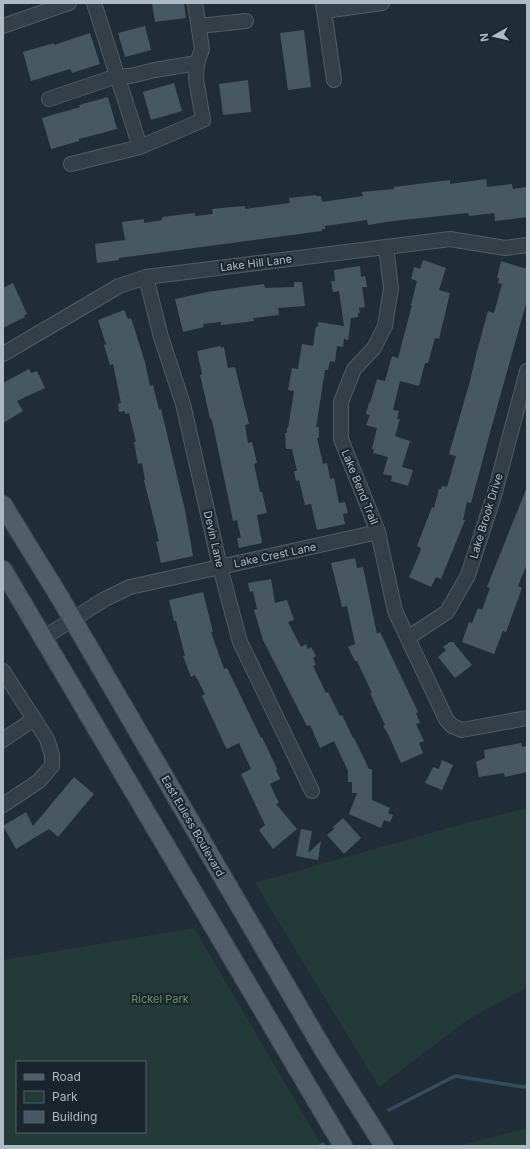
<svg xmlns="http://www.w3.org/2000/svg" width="530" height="1149" font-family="Inter,sans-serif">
  <rect width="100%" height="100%" fill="#202d37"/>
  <path fill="#233a38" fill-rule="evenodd" d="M527,808V987L466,1021L379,1087L255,883L470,822Z
    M194,928L322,1146H3V960ZM17,1062H145V1132H17Z
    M527,1128V1146H459Z"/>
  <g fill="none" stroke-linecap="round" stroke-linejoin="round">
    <path stroke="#334c5e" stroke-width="3.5" d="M389,1110L455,1076L523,1087L527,1086
      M320,1146L323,1144"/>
  </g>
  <path fill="#485863" d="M152,3H184L186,18L155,22Z
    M145,26L151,50L125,57L118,33Z
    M304,30L311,87L288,90L280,33Z
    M90,33L100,64L72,73L70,69L31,81L23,52L54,43V45Z
    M248,80L251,112L223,115L219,84Z
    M174,83L182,111L151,120L143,92Z
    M108,97L117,129L79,139V141L51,149L42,118L80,107L79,105Z
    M486,179L487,187L512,184L513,189L526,187L527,217L495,221L494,213L469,216L468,213L393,221L368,225L367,220L325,226V229H322V231L119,258V260L97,263L95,244L125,240L122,222L144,219V223L162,220V217L195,213V216L213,214L212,209L221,208L245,206V209L290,203L289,198L316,195L317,196H321L322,202L363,196L362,192L394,189V187L450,180V184Z
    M423,260L446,268L439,290L450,293L439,339L435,338L428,363H425L419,386L400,381L393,410L399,411L397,419H400L395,436L410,441L402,467L413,470L408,486L391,481L392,476L383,474L388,457L373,453L374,449H372L377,428L366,425L370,415L366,414L369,403H370L377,379L385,381L392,356L398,358L412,305H411L417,281L411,279L414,267L420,269Z
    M501,261L527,269V300L491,429L471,503L467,502L463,520H465L441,579L436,577L431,587L409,577L420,552L421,548L417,546L432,507L434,508L439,489H441L442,486L447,487L456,456L449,454L470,381L477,351L488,311L494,313L502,284L498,283L499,278H497Z
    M360,266L361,277L365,276L367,287H362L365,307L359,308L360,313H358V317L351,318L348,340H346L344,338L343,347L337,346L335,362L330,361L328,370H325L316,427H319V438H317L323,464L327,463L330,479L334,478L339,503L345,502L348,513L343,514L345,524L317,530L311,504L305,505L299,480L296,481L294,471H297L292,449H286L285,433H287V428H288L294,391L288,390L292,368L298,369L302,344L313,346L316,326L318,327V322L344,326L339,291L333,292L331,281H335L334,270Z
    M294,282H302L305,306L278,308L279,315L253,318L254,321L221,325V322L203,324L204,327L183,332L175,299L207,292L264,284L265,288L294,287Z
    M13,283L27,314L24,315L25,317L3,328V288Z
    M124,310L128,319L131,318L145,362L150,386L153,385L159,410L161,409L185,510L193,556L161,563L156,542L159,541L144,480H145L142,463L138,464L134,442H136L129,413L125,414V411L119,412L118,404L121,403L113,364L110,365L104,345L106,344L98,320Z
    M220,346L221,348L224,347L228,368L235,367L249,424L245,425L248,443L252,442L257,463L254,464L260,492H262L267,513L257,515L262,543L239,548L237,538H241L237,520L233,521L212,420L210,418L200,375L202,374L197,351Z
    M29,369L31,373L37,371L45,388L17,401L23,411L3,423V383Z
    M527,487V564L518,586L522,588L506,632L503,631L494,654L462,642L469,622L472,623L478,608L482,610L490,588L487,587Z
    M355,558L357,568L363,567L377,634L380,632L418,712L416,713L420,723L416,724L424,741L419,743L423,753L401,763L388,734L383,726L385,725L370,693H372L357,661H355L348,647L355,644L347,606L342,607L331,563Z
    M271,579L275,603L287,600L294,620L288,622L301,647L306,644L308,649L311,647L316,656L313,658L316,665L313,666L326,693L328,692L340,716L342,715L353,738H354L369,769H372V800L390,808L388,813L393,815L390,822L384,820L381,828L349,814L357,793H352V782H348V771L334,741L320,748L310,725L307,726L263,640L254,610L257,609L253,591L250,592L248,583Z
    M203,592L213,632H211L224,669L227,668L261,738L262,737L277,769L276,770L280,779L270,784L279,803L276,804L297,829L273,849L259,830L265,825L241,774L251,769L239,743L227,749L225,746L202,696L205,694L195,675L191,677L183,656H185L176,621H174L169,600Z
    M450,642H453L472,665L455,678L438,657L446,650L443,647Z
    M521,743L522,747L527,746V772L505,777L504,773L479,777L476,762L485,758L484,750Z
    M442,760L453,765L442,790L425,783L433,767L439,769Z
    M74,777L94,794L58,837L49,829L16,849L3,826L26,812L33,826Z
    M343,818L361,838L344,854L327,835L334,829L333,827Z
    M301,829L312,831L308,853L321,841L318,860L296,856Z"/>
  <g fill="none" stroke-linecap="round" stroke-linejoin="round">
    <defs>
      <path id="minor" d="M94,3L140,147
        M323,3L334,80
        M324,11L382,3
        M3,26L69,3
        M199,26L246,21
        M49,99L117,76H130L155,70L197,63L202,49L195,3
        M71,164L140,147L203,120L196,79L197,63
        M386,247L391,288L385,326L374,348L354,369L341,402V439L378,532L395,611L446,719L452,726L462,730L527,718
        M146,277L161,337L183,404L220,567L240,642L312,791
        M3,354L119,286L146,277L450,239L505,248L527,245
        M409,637L447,612L468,575L494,496L527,371
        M43,638L105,599L130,587L378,532
        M3,671L47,739L52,755V766L39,781L3,805
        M3,740L34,719"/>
      <path id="major" d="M3,505L59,596L323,1049L384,1146
        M3,570L343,1146"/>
    </defs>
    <use href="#minor" stroke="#515d65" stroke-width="16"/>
    <use href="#major" stroke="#3d4851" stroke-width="20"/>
    <use href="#minor" stroke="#343f47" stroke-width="14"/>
    <use href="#major" stroke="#515e68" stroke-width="18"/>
  </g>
  <g text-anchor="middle" stroke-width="4" stroke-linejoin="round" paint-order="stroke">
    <g font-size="11" fill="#aebac4" stroke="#19242c">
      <text transform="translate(256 263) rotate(-7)" y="4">Lake Hill Lane</text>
      <text transform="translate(360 487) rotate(68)" y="4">Lake Bend Trail</text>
      <text transform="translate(486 516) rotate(-73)" y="4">Lake Brook Drive</text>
      <text transform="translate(214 539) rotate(77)" y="4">Devin Lane</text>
      <text transform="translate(275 555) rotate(-12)" y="4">Lake Crest Lane</text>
      <text transform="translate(193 826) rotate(60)" y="4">East Euless Boulevard</text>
    </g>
    <g font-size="11" fill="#669469" stroke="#19242c">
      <text x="160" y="1003">Rickel Park</text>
    </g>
  </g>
  <rect width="530" height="1149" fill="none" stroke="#aebac4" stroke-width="8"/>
  <rect x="16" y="1061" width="130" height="72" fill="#19242c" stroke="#556069"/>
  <rect x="24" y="1074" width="20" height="6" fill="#515e68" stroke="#556069"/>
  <text x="52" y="1081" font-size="12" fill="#aebac4">Road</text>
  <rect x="24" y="1091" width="20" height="12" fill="#233a38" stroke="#556069"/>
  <text x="52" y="1101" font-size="12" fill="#aebac4">Park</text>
  <rect x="24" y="1111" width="20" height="12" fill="#485863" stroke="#556069"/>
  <text x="52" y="1121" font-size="12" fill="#aebac4">Building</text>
  <g transform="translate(494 36) rotate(262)" stroke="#19242c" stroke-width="3" paint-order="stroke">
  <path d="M0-3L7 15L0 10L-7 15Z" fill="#aebac4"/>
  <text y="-6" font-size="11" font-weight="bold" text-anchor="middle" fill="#aebac4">N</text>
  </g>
</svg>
